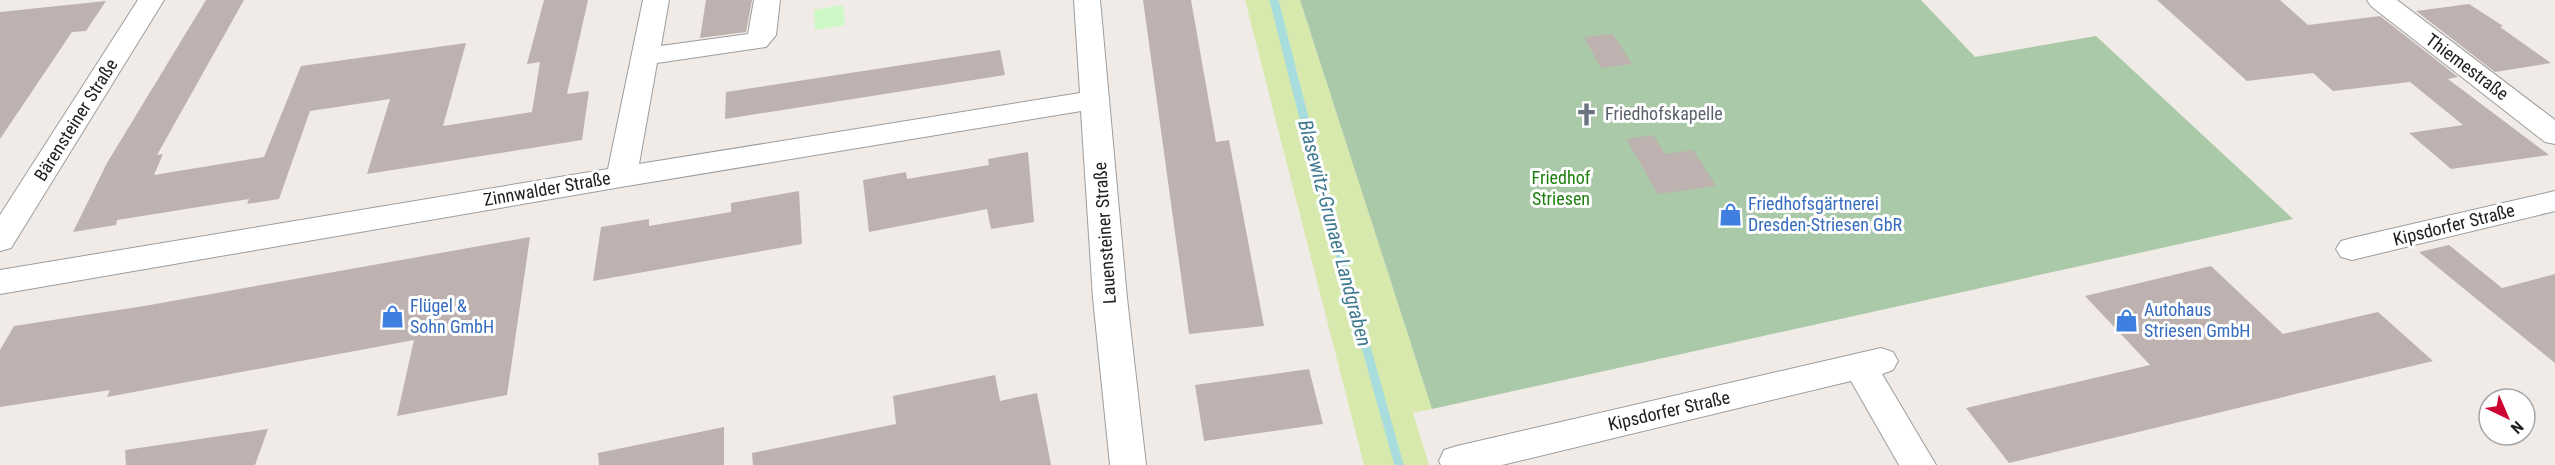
<svg xmlns="http://www.w3.org/2000/svg" width="2555" height="465" font-family="'Roboto Condensed',sans-serif">
  <rect width="100%" height="100%" fill="#f0ebe6"/>
  <path fill="#d8e9ad" d="M1245,0H1300L1432,409L1413,413L1429,465H1364Z"/>
  <path fill="#aac9a8" d="M1300,0H1921L1975,57L2096,36L2293,219L1432,409Z"/>
  <path fill="#ccf9c5" d="M843,5L845,25L815,30L814,10Z"/>
  <g fill="none" stroke-linecap="round" stroke-linejoin="round">
    <path stroke="#a8dddd" stroke-width="9" d="M1274,0L1323,193L1399,465"/>
  </g>
  <path fill="#bdb2b0" d="M206,0H244L157,155L163,154L154,175L264,157L301,66L466,43L443,126L532,112L540,62L527,64L544,0H588L567,94L589,91L582,140L367,174L390,99L310,111L279,199L247,204L249,199L117,220L116,225L73,232L107,163Z
    M706,0H752L746,32L700,38Z
    M1143,0H1191L1216,142L1229,140L1264,326L1189,334Z
    M2157,0H2280L2308,25L2380,16L2458,77L2448,79L2549,155L2451,169L2409,133L2463,125L2410,82L2333,91L2313,73L2247,81Z
    M106,1L86,31L72,32L0,139V12Z
    M2469,4L2503,26L2500,27L2551,63L2495,72L2416,11Z
    M1613,34L1632,64L1601,68L1584,37Z
    M1000,50L1005,75L725,119L726,92Z
    M1653,135L1665,154L1693,150L1716,186L1658,194L1626,139Z
    M1028,152L1034,222L991,229L987,209L869,232L863,180L906,172L907,179L989,165L988,159Z
    M799,191L802,244L593,281L601,227L649,219V226L731,212V203Z
    M530,237L507,395L397,416L414,340L107,397L110,390L0,407V350L14,326L144,306Z
    M2449,245L2502,288L2555,274V363L2419,252Z
    M2211,266L2283,334L2378,312L2433,361L2009,463L1966,408L2150,365L2085,296Z
    M1309,369L1323,424L1204,441L1195,385Z
    M995,375L1000,401L1037,393L1051,465H753L752,453L896,424L893,396Z
    M724,427V465H599L598,453Z
    M268,429L255,465H126L125,450Z"/>
  <g fill="none" stroke-linecap="round" stroke-linejoin="round">
    <defs>
      <path id="minor" d="M138,0H164L11,248L0,251V215Z
        M643,0H669L661,46L748,34L754,0H780L776,35L766,47L657,63L639,164L1080,93L1074,0H1100L1127,298L1146,465H1110L1093,298L1081,111L621,187L0,294V270L608,169Z
        M2367,0H2397L2555,120V144L2545,142L2371,6Z
        M2555,191V211L2352,260L2341,257L2336,249L2341,241L2352,238Z
        M1881,348L1893,352L1898,361L1893,370L1882,374L1936,465H1899L1851,381L1502,465H1441L1439,461L1444,450L1457,446Z"/>
    </defs>
    <use href="#minor" stroke="#9d9d9d" stroke-width="2"/>
    <use href="#minor" fill="#fff" fill-rule="evenodd"/>
  </g>
  <defs>
    <symbol id="church-bare" viewBox="-9 -9 18 18"><path d="M-1.2-6h2.4v3.5h3.3v2.4h-3.3V6h-2.4V-.1h-3.3v-2.4h3.3Z" fill="#6b7280" stroke="#fff" stroke-width="2.5" paint-order="stroke"/></symbol>
    <symbol id="shop-bare" viewBox="-9 -9 18 18"><path d="M-5-2.5h2.3a2.7 3.5 0 0 1 5.4 0H5L5.5 6h-11ZM-1.5-2.5h3a1.5 2.3 0 0 0-3 0Z" fill="#3f7fe0" stroke="#fff" stroke-width="2.5" paint-order="stroke"/></symbol>
  </defs>
  <g fill-rule="evenodd">
    <use href="#church-bare" x="1570" y="98" width="33" height="33"/>
    <use href="#shop-bare" x="1714" y="198" width="33" height="33"/>
    <use href="#shop-bare" x="376" y="300" width="33" height="33"/>
    <use href="#shop-bare" x="2110" y="304" width="33" height="33"/>
  </g>
  <g text-anchor="middle" stroke-width="6" stroke-linejoin="round" paint-order="stroke">
    <g font-size="18" fill="#202020" stroke="#fff">
      <text transform="translate(2467 67) rotate(37)" y="6">Thiemestraße</text>
      <text transform="translate(76 120) rotate(-58)" y="6">Bärensteiner Straße</text>
      <text transform="translate(547 189) rotate(-10)" y="6">Zinnwalder Straße</text>
      <text transform="translate(2454 225) rotate(-14)" y="6">Kipsdorfer Straße</text>
      <text transform="translate(1105 233) rotate(-94)" y="6">Lauensteiner Straße</text>
      <text transform="translate(1669 411) rotate(-13)" y="6">Kipsdorfer Straße</text>
    </g>
    <g font-size="18" fill="#5b616d" stroke="#fff" text-anchor="start">
      <text x="1605" y="120">Friedhofskapelle</text>
    </g>
    <g font-size="18" fill="#1e7e0e" stroke="#fff">
      <text x="1561" y="184">Friedhof<tspan x="1561" dy="21">Striesen</tspan></text>
    </g>
    <g font-size="18" fill="#366cbe" stroke="#fff" text-anchor="start">
      <text x="1748" y="210">Friedhofsgärtnerei<tspan x="1748" dy="21">Dresden-Striesen GbR</tspan></text>
      <text x="410" y="312">Flügel &amp;<tspan x="410" dy="21">Sohn GmbH</tspan></text>
      <text x="2144" y="316">Autohaus<tspan x="2144" dy="21">Striesen GmbH</tspan></text>
    </g>
    <g font-size="20" font-style="italic" fill="#417a8f" stroke="#fff">
      <text transform="translate(1335 233) rotate(75)" y="7">Blasewitz‐Grunaer Landgraben</text>
    </g>
  </g>
  <g transform="translate(2507 417) rotate(136)"><circle r="28" fill="#ffffff" stroke="#a6a6a6" stroke-width="1.5"/>
  <path d="M0-4.5L10 22L0 15L-10 22Z" fill="#cc0332"/>
  <text y="-9" font-size="16" font-weight="bold" text-anchor="middle" fill="#202020">N</text>
  </g>
</svg>
